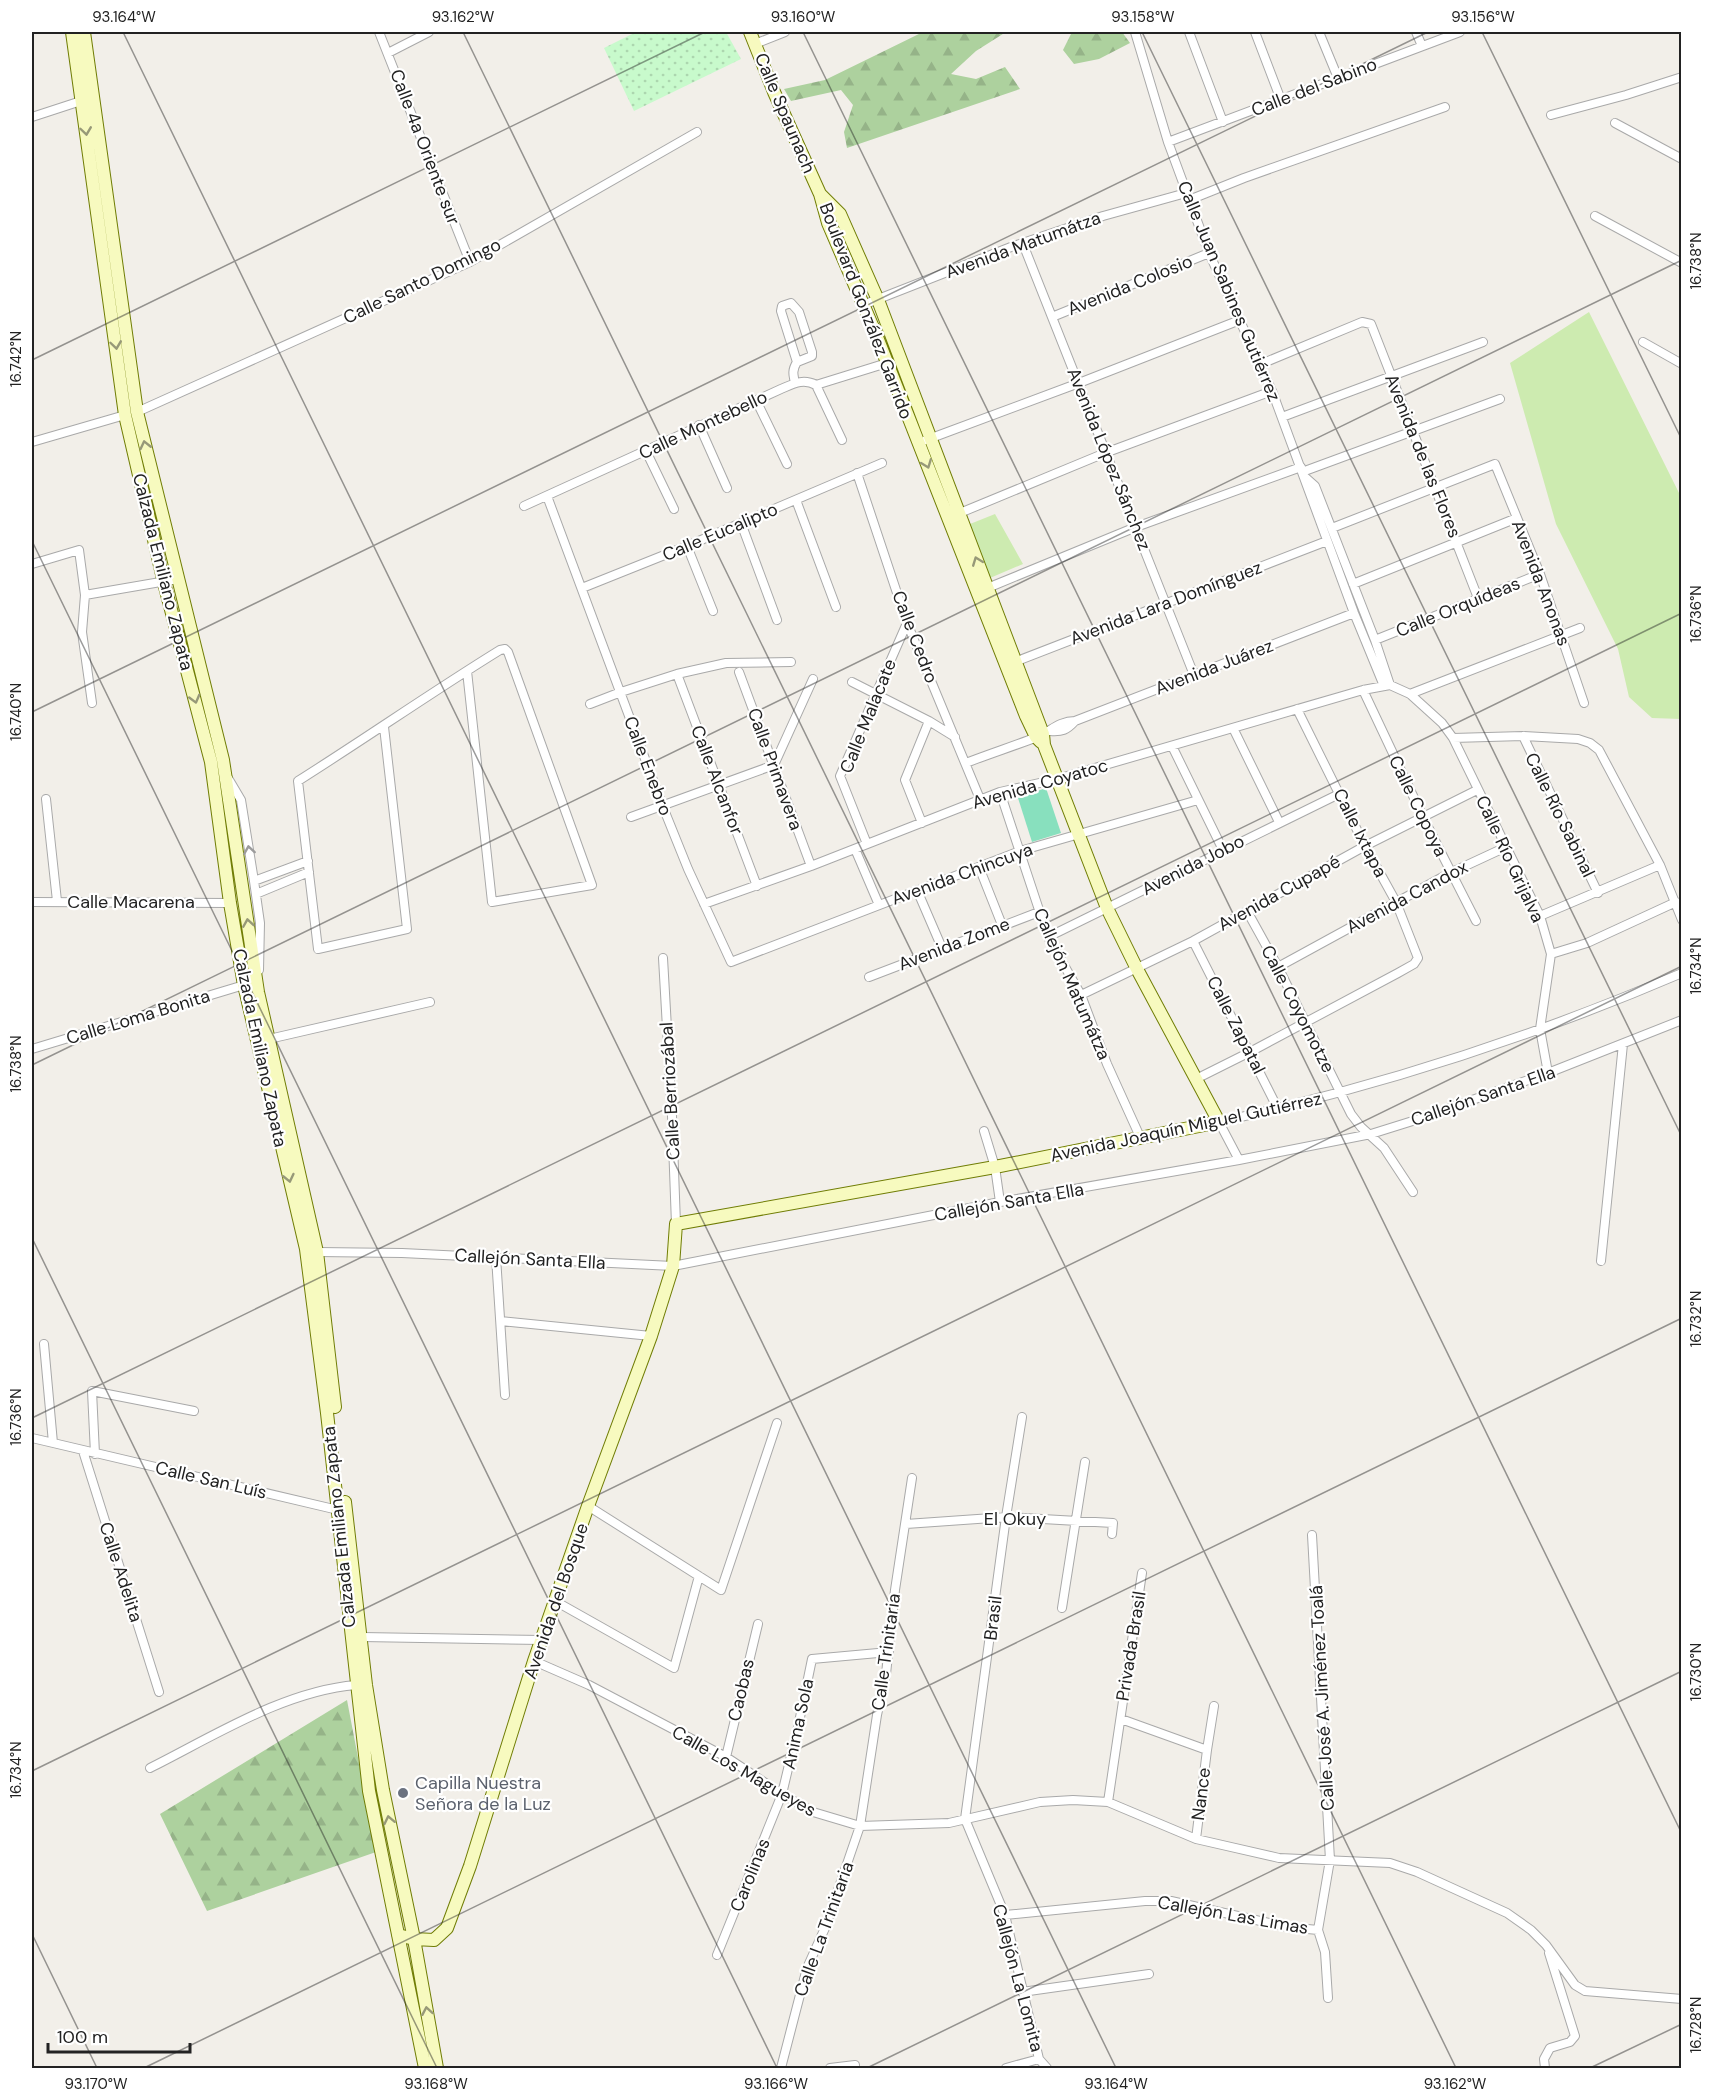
<svg xmlns="http://www.w3.org/2000/svg" width="1713" height="2100" font-family="'DM Sans',sans-serif">
  <defs>
    <pattern id="forest-firs" width="22" height="20" patternUnits="userSpaceOnUse" patternTransform="scale(1.5)"><rect width="22" height="20" fill="#add19e"/><path d="M5 1l3.5 6h-7zM16 11l3.5 6h-7z" fill="#95b388"/></pattern>
    <pattern id="park-dots" width="8" height="8" patternUnits="userSpaceOnUse" patternTransform="scale(1.5)"><rect width="8" height="8" fill="#c8facc"/><path d="M2 2h.1M6 6h.1" fill="none" stroke="#acd6af" stroke-width="1.8" stroke-linecap="round"/></pattern>
  </defs>
  <rect width="100%" height="100%" fill="#f2efe9"/>
  <path fill="#cdebb0" d="M1589,312L1681,497V719L1652,718L1629,697L1618,649L1556,524L1510,363Z
    M995,514L1023,564L990,578L970,524Z"/>
  <path fill="url(#forest-firs)" d="M923,32H1006L976,51L951,74L976,79L1005,67L1020,89L847,148L844,132L853,105L841,90L791,101L784,89L825,80Z
    M1072,32H1122L1130,43L1099,59L1074,64L1063,50Z
    M347,1700L376,1852L207,1911L160,1814Z"/>
  <path fill="url(#park-dots)" d="M636,32H726L741,59L634,111L604,48Z"/>
  <path fill="#88e0be" d="M1046,788L1061,833L1032,842L1018,798Z"/>
  <g fill="none" stroke-linecap="round" stroke-linejoin="round">
    <defs>
      <path id="street" d="M379,32L470,262
        M1135,32L1168,142L1209,253L1272,391L1354,613L1384,686
        M1189,32L1223,122
        M1255,32L1281,100
        M1319,32L1338,78
        M1416,32L1422,46
        M755,44L785,32
        M388,53L429,32
        M1551,115L1626,95L1682,77
        M32,117L81,101
        M1615,123L1682,159
        M1168,142L1460,32
        M1189,200L1244,178L1445,107
        M1595,216L1682,263
        M1023,244L1194,675
        M863,305L1011,247L1103,216L1186,193
        M1052,317L1209,253
        M1643,342L1682,364
        M1261,364L1362,322L1371,324L1478,598
        M795,383C793,374 792,370 797,362L781,311L782,306L791,303L799,312L812,352V356L797,362
        M816,385L842,440
        M756,400L787,464
        M137,412L470,262L697,132
        M1282,417L1483,342
        M699,425L727,488
        M926,440L1079,383L1240,320
        M32,442L125,415
        M646,451L674,509
        M1302,472L1500,399
        M857,473L907,623L980,799
        M1306,478L1315,486L1375,640L1390,685
        M547,496L663,807L688,869L731,962L1020,851L1198,800
        M796,500L836,607
        M524,506L781,389C793,384 803,378 816,385L887,363
        M955,515L1105,453L1272,391
        M741,523L777,620
        M1332,528L1495,464L1540,574L1584,703
        M687,546L713,611
        M32,564L79,550L85,595L82,632L92,703
        M1353,584L1517,518
        M582,588L687,546L882,463
        M985,589L1136,527L1301,467
        M85,595L178,579
        M1375,640L1540,574
        M1012,663L1327,541
        M739,672L811,866
        M677,674L757,886
        M852,682L929,721L955,737
        M1363,690L1423,817L1476,921
        M1410,694L1580,628
        M590,704L621,692L677,674L726,663L791,662
        M384,727L407,929L318,949L298,781C366,738 432,692 500,650L505,649L508,652L592,885L492,902L467,671
        M1233,728L1279,822
        M1050,731C1062,732 1067,730 1075,721
        M1523,736L1598,893
        M1453,738L1523,736L1578,739L1590,743L1599,750L1660,865L1682,920
        M1172,746L1223,850
        M966,763C989,754 1014,746 1037,737C1051,731 1059,721 1075,721L1354,613
        M228,778L241,800L254,881L260,923L259,970
        M1000,792L1048,937L1081,995L1107,1064L1141,1139
        M46,799L57,901
        M631,817L774,765L813,679
        M922,823L905,780L929,721
        M867,844L840,776L907,623
        M855,849L879,905
        M979,867L1002,925
        M254,881L308,861
        M917,890L942,948
        M256,894L309,872
        M32,902L230,903
        M704,904L811,866L1000,792L1057,779L1363,690L1390,685L1410,694L1442,723L1453,738L1540,916L1551,954L1540,1029L1548,1073
        M1247,911L1278,967L1351,1114L1361,1127L1384,1148L1413,1192
        M1540,916L1660,865
        M1048,937L1339,794
        M1193,941L1278,1109
        M1551,954L1587,943L1676,902
        M663,958L672,1116L676,1224
        M1278,967L1450,873L1506,847
        M869,977L1039,912
        M1081,995L1193,941L1365,846L1477,790
        M269,1039L430,1002
        M32,1049L244,985
        M1196,1079L1250,1052L1398,973L1414,964L1418,958L1396,902L1365,846L1297,709
        M984,1131L995,1167L1000,1202
        M1239,1160L1219,1122C1377,1087 1533,1037 1682,973
        M317,1252L402,1253L673,1266L1000,1202L1239,1160L1371,1134L1419,1119L1548,1073L1682,1020
        M496,1257L505,1395
        M1601,1261L1623,1044
        M501,1321L651,1336
        M44,1344L53,1443
        M1022,1417L1006,1517L965,1819L1005,1915L1039,2059L1047,2068
        M32,1438L338,1510
        M83,1451L159,1692
        M95,1454L92,1391L194,1411
        M588,1506L721,1590L777,1423
        M906,1524L1006,1517L1113,1523L1112,1534
        M1312,1535L1330,1860L1318,1930L1325,1952L1328,1998
        M555,1601L674,1668L699,1576
        M1062,1608L1085,1462
        M362,1637L542,1640
        M534,1661L589,1685L726,1757L782,1794L813,1812L860,1826L949,1823L1040,1802L1073,1800L1108,1802L1196,1839L1279,1858L1390,1863L1417,1872L1507,1913L1531,1930L1546,1945L1575,1985L1585,1991L1682,1999
        M1121,1719L1207,1750
        M726,1757L758,1624
        M150,1768C214,1736 284,1691 356,1685
        M1108,1802L1142,1573
        M1196,1839L1207,1750L1214,1706
        M1005,1915L1145,1901H1171L1287,1927L1318,1930
        M717,1955L782,1794L798,1727L812,1659L889,1652
        M1022,1992L1149,1974
        M781,2068L807,1968L825,1928L860,1826L877,1715L886,1674L895,1590L912,1478
        M830,2068L855,2065
        M1006,2068L1039,2059
        M1545,2068L1544,2059L1550,2048L1570,2042L1575,2036L1549,1953"/>
      <path id="secondary" d="M72,32L125,415L164,583L211,762L230,903L244,985L306,1249L327,1413L369,1791L425,2068
        M84,32L137,412L223,760L258,992L317,1252L335,1407
        M750,32L774,92L820,194L828,223L875,332L1026,716L1036,737L1041,742
        M345,1502L366,1685L383,1790L414,1939L437,2068
        M398,1935L414,1939L434,1940L447,1928L470,1866L534,1661L588,1506L651,1336L673,1266L676,1224L995,1167L1219,1122L1137,969L1107,908L1044,745L1043,734L878,300L840,214L820,194"/>
    </defs>
    <use href="#street" stroke="#a9a9a9" stroke-width="10"/>
    <use href="#secondary" stroke="#707d05" stroke-width="14"/>
    <use href="#street" stroke="#fff" stroke-width="8"/>
    <use href="#secondary" stroke="#f7fabf" stroke-width="12"/>
  </g>
  <defs><path id="oneway-chevron" d="M-2-3.5L2.5 0L-2 3.5" fill="none" stroke-width="1.6" stroke-linecap="round" stroke-linejoin="round" transform="scale(1.5)"/></defs>
  <g stroke="#979978">
    <use href="#oneway-chevron" transform="translate(86 131) rotate(82)"/>
    <use href="#oneway-chevron" transform="translate(116 345) rotate(82)"/>
    <use href="#oneway-chevron" transform="translate(145 445) rotate(-103)"/>
    <use href="#oneway-chevron" transform="translate(927 464) rotate(69)"/>
    <use href="#oneway-chevron" transform="translate(977 561) rotate(-111)"/>
    <use href="#oneway-chevron" transform="translate(195 699) rotate(75)"/>
    <use href="#oneway-chevron" transform="translate(248 923) rotate(-99)"/>
    <use href="#oneway-chevron" transform="translate(289 1178) rotate(77)"/>
    <use href="#oneway-chevron" transform="translate(389 1820) rotate(-102)"/>
    <use href="#oneway-chevron" transform="translate(427 2011) rotate(-100)"/>
  </g>
  <use stroke="#9c9c9c" href="#oneway-chevron" transform="translate(249 850) rotate(-99)"/>
  <path fill="none" stroke="#222" stroke-width="1.5" stroke-opacity="0.45" d="M123,32L1116,2068M463,32L1456,2068M803,32L1682,1834M1142,32L1682,1137M1482,32L1682,440M32,360L705,32M32,541L777,2068M32,712L1428,32M32,1065L1682,260M32,1238L437,2068M32,1418L1682,613M32,1771L1682,966M32,1934L97,2068M144,2068L1682,1318M867,2068L1682,1671M1590,2068L1682,2024"/>
  <circle fill="#6b7280" stroke="#fff" stroke-width="2" cx="403" cy="1793" r="6"/>
  <g text-anchor="middle" stroke-width="4.5" stroke-linejoin="round" paint-order="stroke">
    <g font-size="18" fill="#222" stroke="#fff">
      <text transform="translate(1314 87) rotate(-21)" y="6">Calle del Sabino</text>
      <text transform="translate(785 113) rotate(67)" y="6">Calle Spaunach</text>
      <text transform="translate(425 147) rotate(69)" y="6">Calle 4a Oriente sur</text>
      <text transform="translate(1023 245) rotate(-20)" y="6">Avenida Matumátza</text>
      <text transform="translate(422 281) rotate(-26)" y="6">Calle Santo Domingo</text>
      <text transform="translate(1130 285) rotate(-22)" y="6">Avenida Colosio</text>
      <text transform="translate(1229 291) rotate(67)" y="6">Calle Juan Sabines Gutiérrez</text>
      <text transform="translate(866 311) rotate(69)" y="6">Boulevard González Garrido</text>
      <text transform="translate(703 425) rotate(-25)" y="6">Calle Montebello</text>
      <text transform="translate(1423 456) rotate(68)" y="6">Avenida de las Flores</text>
      <text transform="translate(1109 459) rotate(68)" y="6">Avenida López Sánchez</text>
      <text transform="translate(720 532) rotate(-23)" y="6">Calle Eucalipto</text>
      <text transform="translate(163 572) rotate(76)" y="6">Calzada Emiliano Zapata</text>
      <text transform="translate(1541 583) rotate(69)" y="6">Avenida Anonas</text>
      <text transform="translate(1166 603) rotate(-21)" y="6">Avenida Lara Domínguez</text>
      <text transform="translate(1458 607) rotate(-22)" y="6">Calle Orquídeas</text>
      <text transform="translate(915 637) rotate(69)" y="6">Calle Cedro</text>
      <text transform="translate(1214 667) rotate(-21)" y="6">Avenida Juárez</text>
      <text transform="translate(868 716) rotate(-68)" y="6">Calle Malacate</text>
      <text transform="translate(648 766) rotate(69)" y="6">Calle Enebro</text>
      <text transform="translate(775 769) rotate(70)" y="6">Calle Primavera</text>
      <text transform="translate(717 780) rotate(69)" y="6">Calle Alcanfor</text>
      <text transform="translate(1040 784) rotate(-16)" y="6">Avenida Coyatoc</text>
      <text transform="translate(1418 806) rotate(64)" y="6">Calle Copoya</text>
      <text transform="translate(1560 815) rotate(64)" y="6">Calle Río Sabinal</text>
      <text transform="translate(1360 833) rotate(63)" y="6">Calle Ixtapa</text>
      <text transform="translate(1510 859) rotate(65)" y="6">Calle Río Grijalva</text>
      <text transform="translate(1193 865) rotate(-27)" y="6">Avenida Jobo</text>
      <text transform="translate(962 874) rotate(-20)" y="6">Avenida Chincuya</text>
      <text transform="translate(1279 893) rotate(-29)" y="6">Avenida Cupapé</text>
      <text transform="translate(1407 897) rotate(-28)" y="6">Avenida Candox</text>
      <text x="131" y="908">Calle Macarena</text>
      <text transform="translate(954 944) rotate(-21)" y="6">Avenida Zome</text>
      <text transform="translate(1072 984) rotate(66)" y="6">Callejón Matumátza</text>
      <text transform="translate(1298 1009) rotate(63)" y="6">Calle Coyomotze</text>
      <text transform="translate(138 1017) rotate(-17)" y="6">Calle Loma Bonita</text>
      <text transform="translate(1236 1025) rotate(63)" y="6">Calle Zapatal</text>
      <text transform="translate(260 1048) rotate(78)" y="6">Calzada Emiliano Zapata</text>
      <text transform="translate(670 1091) rotate(-93)" y="6">Calle Berriozábal</text>
      <text transform="translate(1483 1096) rotate(-19)" y="6">Callejón Santa Ella</text>
      <text transform="translate(1186 1127) rotate(-12)" y="6">Avenida Joaquín Miguel Gutiérrez</text>
      <text transform="translate(1009 1202) rotate(-10)" y="6">Callejón Santa Ella</text>
      <text transform="translate(530 1259) rotate(3)" y="6">Callejón Santa Ella</text>
      <text transform="translate(211 1480) rotate(13)" y="6">Calle San Luís</text>
      <text x="1015" y="1525">El Okuy</text>
      <text transform="translate(339 1527) rotate(-96)" y="6">Calzada Emiliano Zapata</text>
      <text transform="translate(121 1572) rotate(72)" y="6">Calle Adelita</text>
      <text transform="translate(556 1601) rotate(-71)" y="6">Avenida del Bosque</text>
      <text transform="translate(993 1618) rotate(-83)" y="6">Brasil</text>
      <text transform="translate(1131 1646) rotate(-81)" y="6">Privada Brasil</text>
      <text transform="translate(886 1652) rotate(-82)" y="6">Calle Trinitaria</text>
      <text transform="translate(741 1690) rotate(-77)" y="6">Caobas</text>
      <text transform="translate(1322 1698) rotate(-93)" y="6">Calle José A. Jiménez Toalá</text>
      <text transform="translate(798 1724) rotate(-78)" y="6">Anima Sola</text>
      <text transform="translate(744 1771) rotate(30)" y="6">Calle Los Magueyes</text>
      <text transform="translate(1201 1794) rotate(-83)" y="6">Nance</text>
      <text transform="translate(750 1875) rotate(-68)" y="6">Carolinas</text>
      <text transform="translate(1233 1915) rotate(10)" y="6">Callejón Las Limas</text>
      <text transform="translate(824 1929) rotate(-70)" y="6">Calle La Trinitaria</text>
      <text transform="translate(1018 1978) rotate(75)" y="6">Callejón La Lomita</text>
    </g>
    <g font-size="18" fill="#5b616d" stroke="#fff" text-anchor="start">
      <text x="415" y="1789">Capilla Nuestra<tspan x="415" dy="21">Señora de la Luz</tspan></text>
    </g>
  </g>
  <rect width="1713" height="2100" fill="none" stroke="#ffffff" stroke-width="66"/>
  <path d="M48 2043v9h142v-9" fill="none" stroke="#222222" stroke-width="3"/>
  <text x="57" y="2043" font-size="18" fill="#222222" stroke="#ffffff" stroke-width="4.5" paint-order="stroke">100 m</text>
  <rect x="33" y="33" width="1647" height="2034" fill="none" stroke="#222" stroke-width="2"/>
  <g font-size="15" text-anchor="middle" fill="#222">
    <text x="124" y="22">93.164°W</text>
    <text x="463" y="22">93.162°W</text>
    <text x="803" y="22">93.160°W</text>
    <text x="1143" y="22">93.158°W</text>
    <text x="1483" y="22">93.156°W</text>
    <text transform="translate(1696 261) rotate(-90)" y="5">16.738°N</text>
    <text transform="translate(16 359) rotate(-90)" y="5">16.742°N</text>
    <text transform="translate(1696 614) rotate(-90)" y="5">16.736°N</text>
    <text transform="translate(16 712) rotate(-90)" y="5">16.740°N</text>
    <text transform="translate(1696 966) rotate(-90)" y="5">16.734°N</text>
    <text transform="translate(16 1064) rotate(-90)" y="5">16.738°N</text>
    <text transform="translate(1696 1319) rotate(-90)" y="5">16.732°N</text>
    <text transform="translate(16 1417) rotate(-90)" y="5">16.736°N</text>
    <text transform="translate(1696 1672) rotate(-90)" y="5">16.730°N</text>
    <text transform="translate(16 1770) rotate(-90)" y="5">16.734°N</text>
    <text transform="translate(1696 2025) rotate(-90)" y="5">16.728°N</text>
    <text x="96" y="2089">93.170°W</text>
    <text x="436" y="2089">93.168°W</text>
    <text x="776" y="2089">93.166°W</text>
    <text x="1116" y="2089">93.164°W</text>
    <text x="1455" y="2089">93.162°W</text>
  </g>
</svg>
